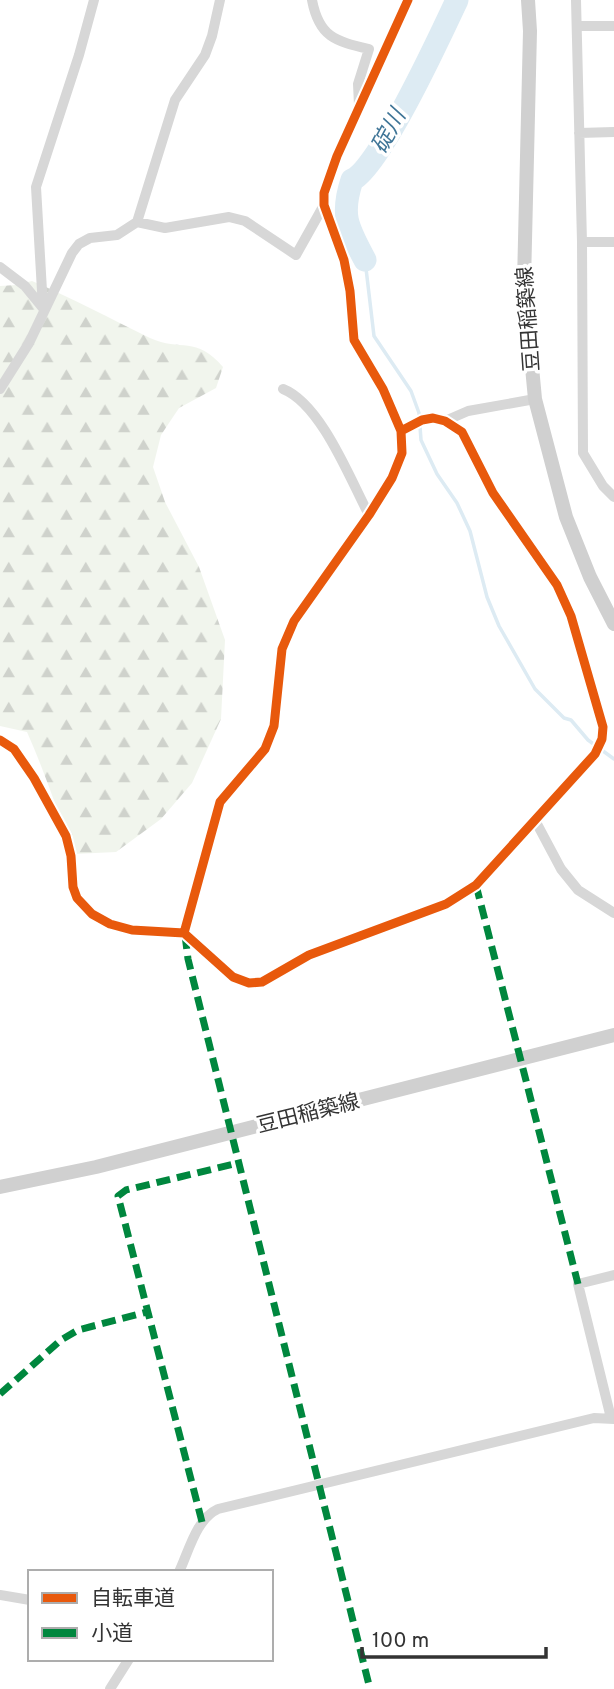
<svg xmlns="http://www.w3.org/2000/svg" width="614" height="1689" font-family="Overpass,'Noto Sans JP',sans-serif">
  <defs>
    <pattern id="forest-firs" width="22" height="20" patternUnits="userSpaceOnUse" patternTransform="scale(1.75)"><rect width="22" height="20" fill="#f1f5ed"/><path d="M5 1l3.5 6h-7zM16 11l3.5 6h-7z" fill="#cfd2cc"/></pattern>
  </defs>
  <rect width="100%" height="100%" fill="#fff"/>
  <path fill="url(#forest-firs)" d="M32,281C72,298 111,319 150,338C181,352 196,335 223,367L216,388L179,408L161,435L153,467L165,502L199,567L225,640L221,719L192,783L161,819L116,852L74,854C58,814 45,772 27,732L0,726V286L16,285Z"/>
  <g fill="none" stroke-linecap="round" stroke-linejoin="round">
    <path stroke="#ddebf3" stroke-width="3.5" d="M365,260L374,336L411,391L419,413L421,440L437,474L457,503L470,531L487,597L499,626L535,689L564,718L571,720L588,740L614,759"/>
    <path stroke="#ddebf3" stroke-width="23" d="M365,260C348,228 340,216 352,180C379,169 442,32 457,0"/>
    <path stroke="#d7d7d7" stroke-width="10" d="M312,0C319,37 335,41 369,49L358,84L359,105
      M576,0L582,242L583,453L603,486L614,497
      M577,26H614
      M579,133L614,132
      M137,222L165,228L229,217L245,221L296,255L324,205
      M582,242H614
      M0,267L25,286L43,308
      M43,308L36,187L79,55L94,0
      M0,389L29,343L72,253L79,244L90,238L117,235L137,222L175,100L205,55L212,36L220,0
      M283,389C321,404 350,479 369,515
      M445,421L468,411L535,399
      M0,740L14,749L34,778L66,836L71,856L73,887L77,898L92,914L110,924L132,930L184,933L233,977L249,983L262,982L309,955L446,904L476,885L595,754L602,739L603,727L571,616L557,585L493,493L462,432L445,421L433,418L422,420L401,431
      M536,822L561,869L578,890L614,913
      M184,933L220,802L265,749L274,726L282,649L294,621L369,515L392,478L402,453L401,431L383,389L354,340L350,291L344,260L324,205V193L337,156L408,0
      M611,1418L578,1284L614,1275
      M179,1572C189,1551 196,1519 218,1509L594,1418L614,1419
      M0,1595L30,1600
      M110,1689L129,1659"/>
    <path stroke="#d0d0d0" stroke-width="14" d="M528,0L530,31L524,282L535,399L566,517L590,577L614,624
      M0,1187L96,1167L614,1035"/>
    <path stroke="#00873e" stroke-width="7" stroke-dasharray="14 7" stroke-linecap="butt" d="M476,885L578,1284
      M185,935L188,959L370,1689
      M0,1394L61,1340L78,1330L147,1312
      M202,1522L118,1196L126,1190L238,1163"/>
    <defs>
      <path id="cycleway" d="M0,740L14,749L34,778L66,836L71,856L73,887L77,898L92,914L110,924L132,930L184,933L233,977L249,983L262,982L309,955L446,904L476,885L595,754L602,739L603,727L571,616L557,585L493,493L462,432L445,421L433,418L422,420L401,431
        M184,933L220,802L265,749L274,726L282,649L294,621L369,515L392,478L402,453L401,431L383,389L354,340L350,291L344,260L324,205V193L337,156L408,0"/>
    </defs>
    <use href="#cycleway" stroke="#fff" stroke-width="13"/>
    <use href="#cycleway" stroke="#e8590c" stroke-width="9"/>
  </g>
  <g text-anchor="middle" stroke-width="7" stroke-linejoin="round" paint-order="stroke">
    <g font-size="21" fill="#333" stroke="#fff">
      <text transform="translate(528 319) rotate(-94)" y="7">豆田稲築線</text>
      <text transform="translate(308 1113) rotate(-14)" y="7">豆田稲築線</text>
    </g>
    <g font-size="23" font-style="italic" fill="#3f7597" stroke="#fff">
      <text transform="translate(388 131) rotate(-62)" y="8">碇川</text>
    </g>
  </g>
  <rect x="28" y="1570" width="245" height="91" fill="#ffffff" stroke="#adadad" stroke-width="2"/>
  <rect x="42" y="1593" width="35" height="10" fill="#e8590c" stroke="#adadad" stroke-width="2"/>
  <text x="91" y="1605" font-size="21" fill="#333333">自転車道</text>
  <rect x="42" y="1628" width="35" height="10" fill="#00873e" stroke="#adadad" stroke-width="2"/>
  <text x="91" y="1640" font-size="21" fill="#333333">小道</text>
  <path d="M362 1647v10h184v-10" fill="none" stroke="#333333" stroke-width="3.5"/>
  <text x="372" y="1647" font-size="21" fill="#333333" stroke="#ffffff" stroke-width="5" paint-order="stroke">100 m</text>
</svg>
